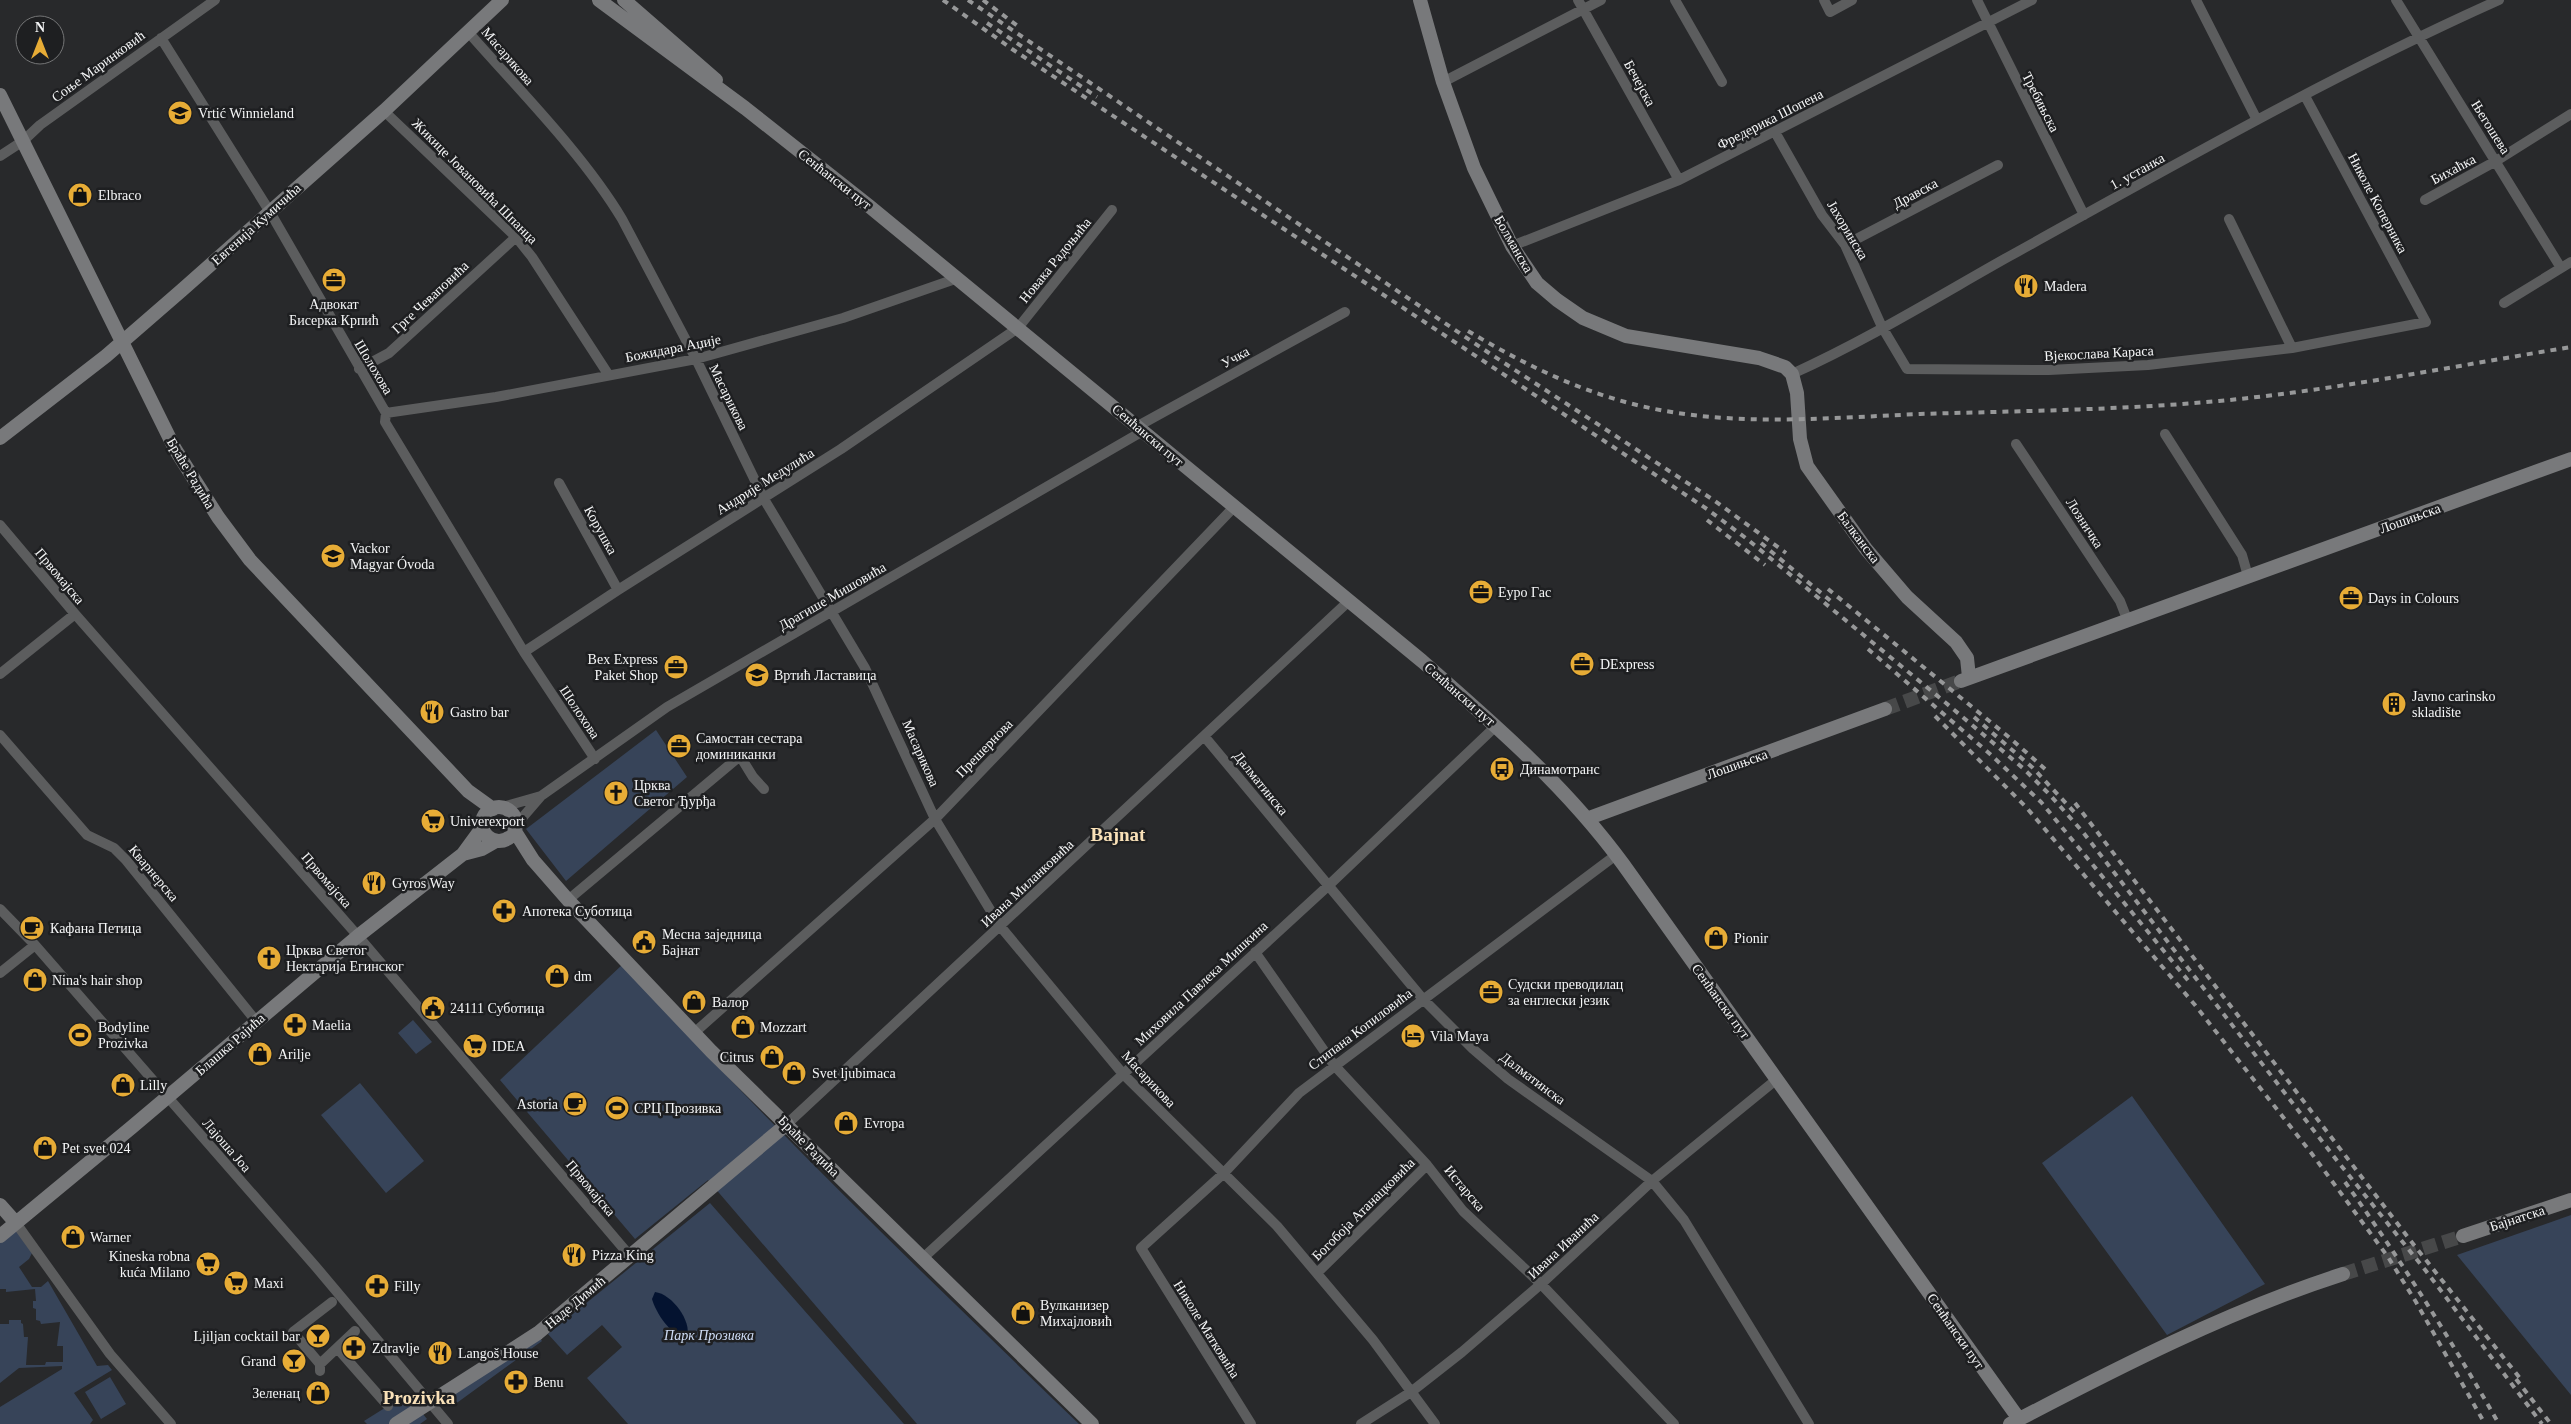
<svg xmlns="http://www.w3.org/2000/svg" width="2571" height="1424" font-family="Georgia,serif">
  <rect width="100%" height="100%" fill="#28292b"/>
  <path fill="#374459" d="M656,730L687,777L566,881L526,829Z
    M623,964C767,1125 924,1274 1079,1424H917L708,1180L635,1239L500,1080Z
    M413,1020L432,1042L416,1054L398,1033Z
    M360,1083L424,1161L386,1193L321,1115Z
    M2132,1096L2265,1284L2167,1335L2042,1163Z
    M710,1203L904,1424H628L587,1378L622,1347L602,1325L567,1355L548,1334Z
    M2571,1215V1395L2457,1255Z
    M16,1223L34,1249L29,1259L19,1267L32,1287H41L48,1281L97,1366L108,1365L112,1370L74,1393L93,1420L90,1424H0V1407L62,1369V1366L19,1368L0,1383V1324H9V1320H21V1323L23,1324L24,1337H28L26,1365H45L46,1362H63V1346H57L60,1322L41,1324L40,1321L36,1320V1309L33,1308V1301H36L35,1289L6,1292V1289H0V1236Z
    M539,1337L542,1341L454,1405L449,1401V1395Z
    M110,1377L126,1404L101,1419L85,1392Z
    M407,1394L427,1419L420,1424H367L364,1421Z"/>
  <path fill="#041330" d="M655,1292C672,1294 692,1321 687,1337C671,1337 656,1313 652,1299Z"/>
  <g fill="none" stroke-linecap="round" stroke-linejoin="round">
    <path stroke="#474849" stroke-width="14" stroke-dasharray="14 7" stroke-linecap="butt" d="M1885,709L1960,681
      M2343,1274L2463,1236"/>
    <path stroke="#5c5d5e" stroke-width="10" d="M1578,0L1679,180
      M1675,0L1722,82
      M1824,0L1830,12L1852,0
      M1977,0L2084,215
      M2196,0L2257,120
      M2396,0L2561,268
      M469,33C519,90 583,154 622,219L696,359L764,499L865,668L935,819L1000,926L1123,1074L1277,1226L1373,1340L1435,1424
      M161,38L270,212L386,413L385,422L524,652L595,759
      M1443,82L1601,0
      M384,111L516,237L532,257L608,374
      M1775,132L1822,215L1845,245L1882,327L1907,369L2049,370L2148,365L2292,348L2426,322L2305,96
      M0,156L23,141L40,125L215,0
      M2425,200L2496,161L2571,114
      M2229,219L2292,348
      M1845,245L1998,165
      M1512,246L1679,180L2032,0
      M2504,303L2571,262
      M359,369L389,353L516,237
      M1792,374C1867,340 1937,297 2008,257C2169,168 2331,75 2499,0
      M386,413L496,397L696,359L843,318L958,278
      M1138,426L1345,312
      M2165,434L2242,555L2248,576
      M2016,444L2120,601L2127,619
      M559,483L618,590
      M0,525L75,614L358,936L630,1256
      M524,652L618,590L841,449L1018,328L1112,210
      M0,674L75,614
      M0,735L87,835L114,848L126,860L256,1021
      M1204,736L1422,998L1473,1049L1508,1079L1652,1181L1684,1220L1809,1424
      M499,808L541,796
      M516,825L541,796L667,707L1143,431
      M568,900L740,756L753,777L764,789
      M0,909L35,945L316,1267L448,1424
      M1255,952L1334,1065L1427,1165L1463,1211L1541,1284L1674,1424
      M0,973L35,945
      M694,1033L935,819L1235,506
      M787,1124L1350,600
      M16,1223L110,1354L171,1424
      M923,1258L1329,885L1496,726
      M1317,1273L1427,1165
      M337,1348L388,1406
      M320,1364L355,1331
      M320,1371V1364L293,1332L332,1302
      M1251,1424L1141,1248L1223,1174L1299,1093L1616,855
      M1361,1424L1411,1392L1462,1352L1541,1284L1652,1181L1777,1079"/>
    <path stroke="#78797b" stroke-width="14" d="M599,0L745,108L869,206L1422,661C1494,724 1566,786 1623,864L2019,1419
      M624,0L716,80
      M1420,0L1443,82L1474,168L1512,246L1537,283L1557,300L1583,318L1626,336L1759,358L1785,367L1792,374L1797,393L1800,439L1807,466L1866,549L1907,597L1956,642L1967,658L1969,677
      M0,95L175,449L218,517L250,560L468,791L493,809
      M0,438L106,356L182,290L384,111L502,0
      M1961,681L2571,459
      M482 824a17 17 0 1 1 34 0a17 17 0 1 1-34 0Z
      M1589,818L1885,709
      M514,830L533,860L568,900L711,1051L1092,1424
      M463,854L482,849L496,841
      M0,1205L16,1223
      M0,1236L132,1127L358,936L463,854L482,828
      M2463,1236L2571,1200
      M396,1424L538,1333L787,1124
      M2010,1424C2117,1368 2228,1311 2343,1274"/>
    <path stroke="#979899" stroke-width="4" stroke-dasharray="6 6" stroke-linecap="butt" d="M943,0L1012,49L1707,509L1747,539L1946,703L2024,769L2050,795L2082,831L2335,1158L2426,1271L2542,1424
      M968,0L1489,353L1715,501L1786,553
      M983,0L1019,27
      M987,23L1097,97
      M1468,331C1520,362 1574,389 1633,404C1726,428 1825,418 1920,414C2019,411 2120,410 2219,401C2337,390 2454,366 2571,347
      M1707,520L1765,565
      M1761,543L1832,602
      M1828,589L2010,738L2045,769
      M1868,649L1990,754L2041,802L2191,984
      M1935,716L2026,807L2195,1005L2312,1154L2388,1257L2416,1302L2485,1424
      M1974,717L2033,768L2077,815
      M2075,803L2410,1240L2523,1382
      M2345,1182C2401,1260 2451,1340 2499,1424
      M2516,1379L2551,1424"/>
  </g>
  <defs>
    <symbol id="school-disc" viewBox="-11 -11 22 22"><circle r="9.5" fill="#e7ac36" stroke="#1e1f21"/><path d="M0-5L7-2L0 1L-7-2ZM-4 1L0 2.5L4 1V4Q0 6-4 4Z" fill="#111"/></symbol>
    <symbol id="shop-disc" viewBox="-11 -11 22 22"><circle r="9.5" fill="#e7ac36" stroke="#1e1f21"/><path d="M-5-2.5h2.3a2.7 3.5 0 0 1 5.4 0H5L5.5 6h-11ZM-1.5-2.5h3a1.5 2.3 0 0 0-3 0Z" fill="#111"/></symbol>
    <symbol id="office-disc" viewBox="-11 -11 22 22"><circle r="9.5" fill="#e7ac36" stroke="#1e1f21"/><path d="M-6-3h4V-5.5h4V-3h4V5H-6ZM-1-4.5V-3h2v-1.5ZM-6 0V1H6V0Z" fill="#111"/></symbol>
    <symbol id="restaurant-disc" viewBox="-11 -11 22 22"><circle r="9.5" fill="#e7ac36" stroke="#1e1f21"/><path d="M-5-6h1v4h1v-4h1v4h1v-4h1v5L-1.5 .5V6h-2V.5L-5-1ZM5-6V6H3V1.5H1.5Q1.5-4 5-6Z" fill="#111"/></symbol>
    <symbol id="building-disc" viewBox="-11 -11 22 22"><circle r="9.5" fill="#e7ac36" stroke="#1e1f21"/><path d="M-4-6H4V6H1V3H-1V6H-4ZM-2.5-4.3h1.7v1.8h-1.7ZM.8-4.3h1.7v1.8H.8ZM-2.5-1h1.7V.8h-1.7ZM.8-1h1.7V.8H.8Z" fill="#111"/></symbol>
    <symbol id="bus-disc" viewBox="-11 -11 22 22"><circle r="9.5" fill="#e7ac36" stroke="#1e1f21"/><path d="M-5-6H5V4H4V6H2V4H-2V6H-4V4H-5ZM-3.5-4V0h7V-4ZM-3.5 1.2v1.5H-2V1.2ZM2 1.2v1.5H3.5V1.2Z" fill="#111"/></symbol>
    <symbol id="church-disc" viewBox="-11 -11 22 22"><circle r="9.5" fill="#e7ac36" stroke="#1e1f21"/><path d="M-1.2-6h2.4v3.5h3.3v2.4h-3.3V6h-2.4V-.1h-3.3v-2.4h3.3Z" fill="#111"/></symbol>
    <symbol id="supermarket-disc" viewBox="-11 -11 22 22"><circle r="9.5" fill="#e7ac36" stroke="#1e1f21"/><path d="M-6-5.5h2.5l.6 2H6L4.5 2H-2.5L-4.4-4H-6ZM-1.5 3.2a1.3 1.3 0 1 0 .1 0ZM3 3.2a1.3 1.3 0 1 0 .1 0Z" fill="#111"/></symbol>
    <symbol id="pharmacy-disc" viewBox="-11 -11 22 22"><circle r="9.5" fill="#e7ac36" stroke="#1e1f21"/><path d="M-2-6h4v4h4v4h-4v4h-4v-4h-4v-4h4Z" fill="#111"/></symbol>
    <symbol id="cafe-disc" viewBox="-11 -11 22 22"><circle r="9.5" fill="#e7ac36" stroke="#1e1f21"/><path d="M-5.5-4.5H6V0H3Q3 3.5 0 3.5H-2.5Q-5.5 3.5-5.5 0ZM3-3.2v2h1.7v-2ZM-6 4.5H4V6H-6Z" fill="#111"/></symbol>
    <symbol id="civic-disc" viewBox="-11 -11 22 22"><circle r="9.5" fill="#e7ac36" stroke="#1e1f21"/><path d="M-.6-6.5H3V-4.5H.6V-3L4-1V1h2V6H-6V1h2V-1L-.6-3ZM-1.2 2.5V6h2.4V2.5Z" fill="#111"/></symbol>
    <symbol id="stadium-disc" viewBox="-11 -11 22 22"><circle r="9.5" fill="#e7ac36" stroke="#1e1f21"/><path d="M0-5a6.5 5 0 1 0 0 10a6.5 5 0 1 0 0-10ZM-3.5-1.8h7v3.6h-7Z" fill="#111"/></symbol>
    <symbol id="hotel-disc" viewBox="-11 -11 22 22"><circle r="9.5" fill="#e7ac36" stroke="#1e1f21"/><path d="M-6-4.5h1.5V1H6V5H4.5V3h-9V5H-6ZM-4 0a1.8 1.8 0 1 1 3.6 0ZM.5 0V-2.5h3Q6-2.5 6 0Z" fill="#111"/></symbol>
    <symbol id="bar-disc" viewBox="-11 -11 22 22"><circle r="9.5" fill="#e7ac36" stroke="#1e1f21"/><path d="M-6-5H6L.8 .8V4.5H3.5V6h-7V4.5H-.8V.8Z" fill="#111"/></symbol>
  </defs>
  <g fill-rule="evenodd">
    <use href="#school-disc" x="166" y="99" width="28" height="28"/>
    <use href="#shop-disc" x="66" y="181" width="28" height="28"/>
    <use href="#office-disc" x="320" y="266" width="28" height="28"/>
    <use href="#restaurant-disc" x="2012" y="272" width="28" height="28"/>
    <use href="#school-disc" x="319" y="542" width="28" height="28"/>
    <use href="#office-disc" x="1467" y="578" width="28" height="28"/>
    <use href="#office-disc" x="2337" y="584" width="28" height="28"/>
    <use href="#office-disc" x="1568" y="650" width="28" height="28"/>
    <use href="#office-disc" x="662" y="653" width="28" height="28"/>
    <use href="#school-disc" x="743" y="661" width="28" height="28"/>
    <use href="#building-disc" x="2380" y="690" width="28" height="28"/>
    <use href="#restaurant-disc" x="418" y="698" width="28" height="28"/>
    <use href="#office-disc" x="665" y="732" width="28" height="28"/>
    <use href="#bus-disc" x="1488" y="755" width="28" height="28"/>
    <use href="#church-disc" x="602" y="779" width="28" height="28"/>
    <use href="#supermarket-disc" x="419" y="807" width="28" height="28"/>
    <use href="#restaurant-disc" x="360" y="869" width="28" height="28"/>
    <use href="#pharmacy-disc" x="490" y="897" width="28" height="28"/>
    <use href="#cafe-disc" x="18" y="914" width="28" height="28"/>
    <use href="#shop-disc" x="1702" y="924" width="28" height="28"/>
    <use href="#civic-disc" x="630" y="928" width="28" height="28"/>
    <use href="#church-disc" x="255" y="944" width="28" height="28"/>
    <use href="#shop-disc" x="543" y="962" width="28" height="28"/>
    <use href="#shop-disc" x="21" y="966" width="28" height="28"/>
    <use href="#office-disc" x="1477" y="978" width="28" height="28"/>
    <use href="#shop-disc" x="680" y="988" width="28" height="28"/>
    <use href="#civic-disc" x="419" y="994" width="28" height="28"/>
    <use href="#pharmacy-disc" x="281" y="1011" width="28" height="28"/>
    <use href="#shop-disc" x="729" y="1013" width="28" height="28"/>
    <use href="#stadium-disc" x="66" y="1021" width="28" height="28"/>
    <use href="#hotel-disc" x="1399" y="1022" width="28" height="28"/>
    <use href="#supermarket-disc" x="461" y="1032" width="28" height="28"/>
    <use href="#shop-disc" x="246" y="1040" width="28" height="28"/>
    <use href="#shop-disc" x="758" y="1043" width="28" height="28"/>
    <use href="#shop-disc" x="780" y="1059" width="28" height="28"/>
    <use href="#shop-disc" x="109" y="1071" width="28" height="28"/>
    <use href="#cafe-disc" x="561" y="1090" width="28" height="28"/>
    <use href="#stadium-disc" x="603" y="1094" width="28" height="28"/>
    <use href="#shop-disc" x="832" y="1109" width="28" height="28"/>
    <use href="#shop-disc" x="31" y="1134" width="28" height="28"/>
    <use href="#shop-disc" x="59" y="1223" width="28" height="28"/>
    <use href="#restaurant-disc" x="560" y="1241" width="28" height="28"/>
    <use href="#supermarket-disc" x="194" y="1250" width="28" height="28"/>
    <use href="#supermarket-disc" x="222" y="1269" width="28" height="28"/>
    <use href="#pharmacy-disc" x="363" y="1272" width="28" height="28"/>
    <use href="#shop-disc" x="1009" y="1299" width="28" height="28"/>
    <use href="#bar-disc" x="304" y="1322" width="28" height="28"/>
    <use href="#pharmacy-disc" x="340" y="1334" width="28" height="28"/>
    <use href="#restaurant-disc" x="426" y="1339" width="28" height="28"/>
    <use href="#bar-disc" x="280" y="1347" width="28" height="28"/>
    <use href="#pharmacy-disc" x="502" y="1368" width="28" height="28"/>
    <use href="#shop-disc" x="304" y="1379" width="28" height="28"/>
  </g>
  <g text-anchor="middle" stroke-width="5" stroke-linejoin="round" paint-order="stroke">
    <g font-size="14" fill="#f4f5f6" stroke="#1e1f21">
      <text transform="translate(508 56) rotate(49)" y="5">Масарикова</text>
      <text transform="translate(98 66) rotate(-36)" y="5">Соње Маринковић</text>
      <text transform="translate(1640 83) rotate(61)" y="5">Бечејска</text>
      <text transform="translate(2041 102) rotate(63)" y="5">Требињска</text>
      <text transform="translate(1770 119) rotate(-27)" y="5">Фредерика Шопена</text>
      <text transform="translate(2491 127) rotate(58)" y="5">Његошева</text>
      <text transform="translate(2453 169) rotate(-28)" y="5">Бихаћка</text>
      <text transform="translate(2137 171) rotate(-29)" y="5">1. устанка</text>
      <text transform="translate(835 179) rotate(38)" y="5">Сенћански пут</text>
      <text transform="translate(475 181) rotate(45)" y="5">Жикице Јовановића Шпанца</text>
      <text transform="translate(1915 193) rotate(-28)" y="5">Дравска</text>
      <text transform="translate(2378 203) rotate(62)" y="5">Николе Коперника</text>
      <text transform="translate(256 224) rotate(-42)" y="5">Евгенија Кумичића</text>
      <text transform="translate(1848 230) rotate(59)" y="5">Јахоринска</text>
      <text transform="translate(1514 244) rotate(60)" y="5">Болманска</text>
      <text transform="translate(1055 260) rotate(-51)" y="5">Новака Радоњића</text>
      <text transform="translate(430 297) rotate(-43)" y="5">Грге Чеваповића</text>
      <text transform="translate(673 348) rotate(-11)" y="5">Божидара Аџије</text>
      <text transform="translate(2099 353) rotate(-3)" y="5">Вјекослава Караса</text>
      <text transform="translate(1235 357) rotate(-29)" y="5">Учка</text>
      <text transform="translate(374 367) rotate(59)" y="5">Шолохова</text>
      <text transform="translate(729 397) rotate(64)" y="5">Масарикова</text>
      <text transform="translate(1148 435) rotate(40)" y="5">Сенћански пут</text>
      <text transform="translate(191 473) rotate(59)" y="5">Браће Радића</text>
      <text transform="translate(765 481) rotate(-32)" y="5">Андрије Медулића</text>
      <text transform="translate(2410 518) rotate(-20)" y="5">Лошињска</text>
      <text transform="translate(2085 523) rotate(57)" y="5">Лозничка</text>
      <text transform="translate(601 530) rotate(61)" y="5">Корушка</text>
      <text transform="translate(1859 537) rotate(53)" y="5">Балканска</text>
      <text transform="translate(60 576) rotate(50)" y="5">Првомајска</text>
      <text transform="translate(832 596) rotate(-30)" y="5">Драгише Мишовића</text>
      <text transform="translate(1460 694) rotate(41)" y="5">Сенћански пут</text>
      <text transform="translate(580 712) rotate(56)" y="5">Шолохова</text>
      <text transform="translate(984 748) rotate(-46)" y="5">Прешернова</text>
      <text transform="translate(921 753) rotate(66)" y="5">Масарикова</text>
      <text transform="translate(1737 764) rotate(-20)" y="5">Лошињска</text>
      <text transform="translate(1261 783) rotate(51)" y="5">Далматинска</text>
      <text transform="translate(154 873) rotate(50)" y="5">Кварнерска</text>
      <text transform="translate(327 880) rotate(49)" y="5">Првомајска</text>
      <text transform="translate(1027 883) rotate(-43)" y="5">Ивана Миланковића</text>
      <text transform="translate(1201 983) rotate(-43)" y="5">Миховила Павлека Мишкина</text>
      <text transform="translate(1721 1001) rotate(54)" y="5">Сенћански пут</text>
      <text transform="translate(1360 1029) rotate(-37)" y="5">Стипана Копиловића</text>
      <text transform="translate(230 1044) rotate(-41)" y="5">Блашка Рајића</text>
      <text transform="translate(1533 1078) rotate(37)" y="5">Далматинска</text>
      <text transform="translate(1149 1079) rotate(47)" y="5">Масарикова</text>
      <text transform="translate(227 1145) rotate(49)" y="5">Лајоша Јоа</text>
      <text transform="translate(809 1146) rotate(45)" y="5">Браће Радића</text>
      <text transform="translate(591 1188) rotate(50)" y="5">Првомајска</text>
      <text transform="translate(1465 1188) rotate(50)" y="5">Истарска</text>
      <text transform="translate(1363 1209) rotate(-45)" y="5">Богобоја Атанацковића</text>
      <text transform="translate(2517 1218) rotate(-18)" y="5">Бајнатска</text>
      <text transform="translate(1563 1245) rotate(-43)" y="5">Ивана Иванића</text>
      <text transform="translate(575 1302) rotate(-40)" y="5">Наде Димић</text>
      <text transform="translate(1207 1329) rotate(58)" y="5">Николе Матковића</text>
      <text transform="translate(1956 1331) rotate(55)" y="5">Сенћански пут</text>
    </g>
    <g font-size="14" fill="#f4f5f6" stroke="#1e1f21" text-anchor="start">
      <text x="198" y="118">Vrtić Winnieland</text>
      <text x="98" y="200">Elbraco</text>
      <text x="2044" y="291">Madera</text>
      <text x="334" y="309" text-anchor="middle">Адвокат<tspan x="334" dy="16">Бисерка Крпић</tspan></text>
      <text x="350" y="553">Vackor<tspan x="350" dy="16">Magyar Óvoda</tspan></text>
      <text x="1498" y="597">Еуро Гас</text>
      <text x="2368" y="603">Days in Colours</text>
      <text x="658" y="664" text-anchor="end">Bex Express<tspan x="658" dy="16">Paket Shop</tspan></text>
      <text x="1600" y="669">DExpress</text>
      <text x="774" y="680">Вртић Ластавица</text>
      <text x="2412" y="701">Javno carinsko<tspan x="2412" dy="16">skladište</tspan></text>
      <text x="450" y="717">Gastro bar</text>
      <text x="696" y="743">Самостан сестара<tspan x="696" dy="16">доминиканки</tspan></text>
      <text x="1520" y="774">Динамотранс</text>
      <text x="634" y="790">Црква<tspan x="634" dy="16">Светог Ђурђа</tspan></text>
      <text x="450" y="826">Univerexport</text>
      <text x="392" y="888">Gyros Way</text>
      <text x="522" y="916">Апотека Суботица</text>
      <text x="50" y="933">Кафана Петица</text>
      <text x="662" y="939">Месна заједница<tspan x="662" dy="16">Бајнат</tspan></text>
      <text x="1734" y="943">Pionir</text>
      <text x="286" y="955">Црква Светог<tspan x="286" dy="16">Нектарија Егинског</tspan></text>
      <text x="574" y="981">dm</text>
      <text x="52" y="985">Nina's hair shop</text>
      <text x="1508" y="989">Судски преводилац<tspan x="1508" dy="16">за енглески језик</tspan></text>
      <text x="712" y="1007">Валор</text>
      <text x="450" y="1013">24111 Суботица</text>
      <text x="312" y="1030">Maelia</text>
      <text x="98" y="1032">Bodyline<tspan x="98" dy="16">Prozivka</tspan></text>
      <text x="760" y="1032">Mozzart</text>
      <text x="1430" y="1041">Vila Maya</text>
      <text x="492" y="1051">IDEA</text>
      <text x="278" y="1059">Arilje</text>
      <text x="754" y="1062" text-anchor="end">Citrus</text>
      <text x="812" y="1078">Svet ljubimaca</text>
      <text x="140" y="1090">Lilly</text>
      <text x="558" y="1109" text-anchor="end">Astoria</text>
      <text x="634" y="1113">СРЦ Прозивка</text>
      <text x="864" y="1128">Evropa</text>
      <text x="62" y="1153">Pet svet 024</text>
      <text x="90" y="1242">Warner</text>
      <text x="592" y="1260">Pizza King</text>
      <text x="190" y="1261" text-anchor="end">Kineska robna<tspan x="190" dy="16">kuća Milano</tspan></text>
      <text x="254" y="1288">Maxi</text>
      <text x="394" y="1291">Filly</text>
      <text x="1040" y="1310">Вулканизер<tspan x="1040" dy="16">Михајловић</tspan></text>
      <text x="300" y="1341" text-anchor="end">Ljiljan cocktail bar</text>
      <text x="372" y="1353">Zdravlje</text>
      <text x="458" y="1358">Langoš House</text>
      <text x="276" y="1366" text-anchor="end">Grand</text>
      <text x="534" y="1387">Benu</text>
      <text x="300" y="1398" text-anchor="end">Зеленац</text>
    </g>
    <g font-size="14" font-style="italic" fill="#cfddf6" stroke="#1e1f21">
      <text x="709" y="1340">Парк Прозивка</text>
    </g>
    <g font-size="19" font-weight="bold" fill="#f9e1b8" stroke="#1e1f21">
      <text x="1118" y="841">Bajnat</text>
      <text x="419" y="1404">Prozivka</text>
    </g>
  </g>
  <g transform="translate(40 40)"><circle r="24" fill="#1e1f21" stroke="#747576"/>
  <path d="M0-4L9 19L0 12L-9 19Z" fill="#e7ac36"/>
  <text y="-8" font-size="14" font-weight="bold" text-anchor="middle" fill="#f4f5f6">N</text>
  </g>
</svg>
